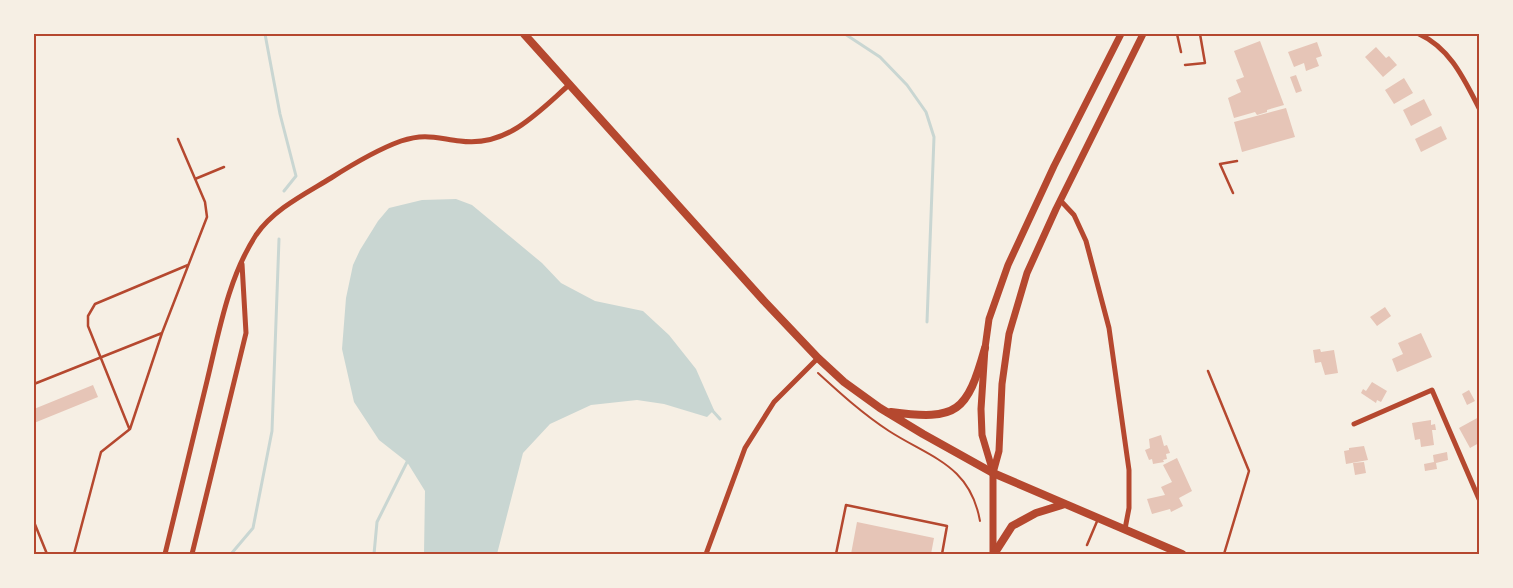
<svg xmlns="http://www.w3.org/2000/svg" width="1513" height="588" font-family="Inter,sans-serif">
  <rect width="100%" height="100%" fill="#f6efe4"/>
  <path fill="#c9d6d2" d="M456,199L472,205L542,263L561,283L595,301L643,311L669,335L696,369L714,410L707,417L664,404L637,400L591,405L550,424L523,453L497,554H424L425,491L407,462L379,440L354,402L342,349L346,298L353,265L360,250L378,221L389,208L422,200Z"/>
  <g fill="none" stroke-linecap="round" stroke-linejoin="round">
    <path stroke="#c9d6d2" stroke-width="3" d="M265,34L280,114L296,176L284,191
      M845,34L880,57L907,85L926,112L934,137L927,322
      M711,409L720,419
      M231,554L253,528L272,431L279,239
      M374,554L377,522L407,462L409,461"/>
  </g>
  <path fill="#e6c5b7" d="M1260,41L1284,105L1267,110V112L1257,115L1255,112L1234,118L1228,98L1241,92L1236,80L1244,77L1234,51Z
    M1317,42L1322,56L1316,58L1319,66L1306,71L1304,63L1294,67L1288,52Z
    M1376,47L1386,58L1389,56L1397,65L1383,77L1365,57Z
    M1296,75L1302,91L1296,93L1290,77Z
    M1404,78L1413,93L1394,104L1385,90Z
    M1424,99L1432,115L1411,126L1403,110Z
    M1286,108L1295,137L1242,152L1234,122Z
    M1441,126L1447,139L1421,152L1415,139Z
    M1385,307L1391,316L1377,326L1370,317Z
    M1421,333L1432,357L1397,372L1392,359L1403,354L1398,343Z
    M1320,349L1321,352L1334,350L1338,373L1325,375L1321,362L1315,363L1313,350Z
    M1372,382L1387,391L1381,402L1377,400L1376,403L1361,393L1363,389L1366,391Z
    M93,385L98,397L34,423V409Z
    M1469,390L1475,401L1467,405L1462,394Z
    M1479,417V443L1470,448L1459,428Z
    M1431,420V425L1435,424L1436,430H1432L1434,445L1421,447L1420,439L1415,440L1412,423Z
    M1161,435L1164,446L1167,445L1170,453L1166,454L1167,459L1163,460L1164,462L1153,464L1152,459L1149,460L1145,450L1150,448L1149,439Z
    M1364,446L1368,460L1346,464L1344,451L1349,450V448Z
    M1447,452L1448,460L1436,463L1437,469L1425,471L1424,464L1434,462L1433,455Z
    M1177,458L1192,491L1179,498L1183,506L1171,512L1170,509L1152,514L1147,499L1165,495L1161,487L1172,482L1163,465Z
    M1364,462L1366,473L1355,475L1353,463Z
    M857,522L934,538L931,554H851Z"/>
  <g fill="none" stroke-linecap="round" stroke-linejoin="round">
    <path stroke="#b5482f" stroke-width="2" d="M818,373C841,394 863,414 889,431C931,458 970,465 980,521"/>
    <path stroke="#b5482f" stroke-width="2.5" d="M1177,34L1181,52
      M1185,65L1205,63L1200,34
      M195,179L224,167
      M1233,193L1220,164L1237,161
      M1208,371L1249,471L1224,554
      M34,384L162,333
      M129,428L88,326V316L95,304L188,265
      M34,522L47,554
      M1087,545L1098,519
      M74,554L101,452L130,429L162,333L207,217L205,202L178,139
      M836,554L846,505L947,526L942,554"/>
    <path stroke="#b5482f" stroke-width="5" d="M1419,34C1450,48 1464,79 1479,108
      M1060,200L1074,215L1086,241L1109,328L1129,470V508L1125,529
      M1354,424L1432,390L1479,499
      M165,554C179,497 193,439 207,381C219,332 228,278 256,235C274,209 305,194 331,178C353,164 376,150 401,141C425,133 436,138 460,141C507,148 538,112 570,84
      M192,554L246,333L242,264
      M706,554L745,448L774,402L818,358"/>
    <path stroke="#b5482f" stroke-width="7" d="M993,472L982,435L981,409L985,348L989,319L1008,265L1054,166L1121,34
      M993,554V473L999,451L1002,384L1009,334L1027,273L1056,209L1143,34"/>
    <path stroke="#b5482f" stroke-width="8" d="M524,34L764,301L818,358L844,382L880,408L923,434L993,473L1182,554
      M891,412C958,421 967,412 985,348
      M994,554L1012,526L1036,513L1065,504"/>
  </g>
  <rect width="1513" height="588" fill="none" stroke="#f6efe4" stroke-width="70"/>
  <rect x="35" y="35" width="1443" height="518" fill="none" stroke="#b5482f" stroke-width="2"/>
</svg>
